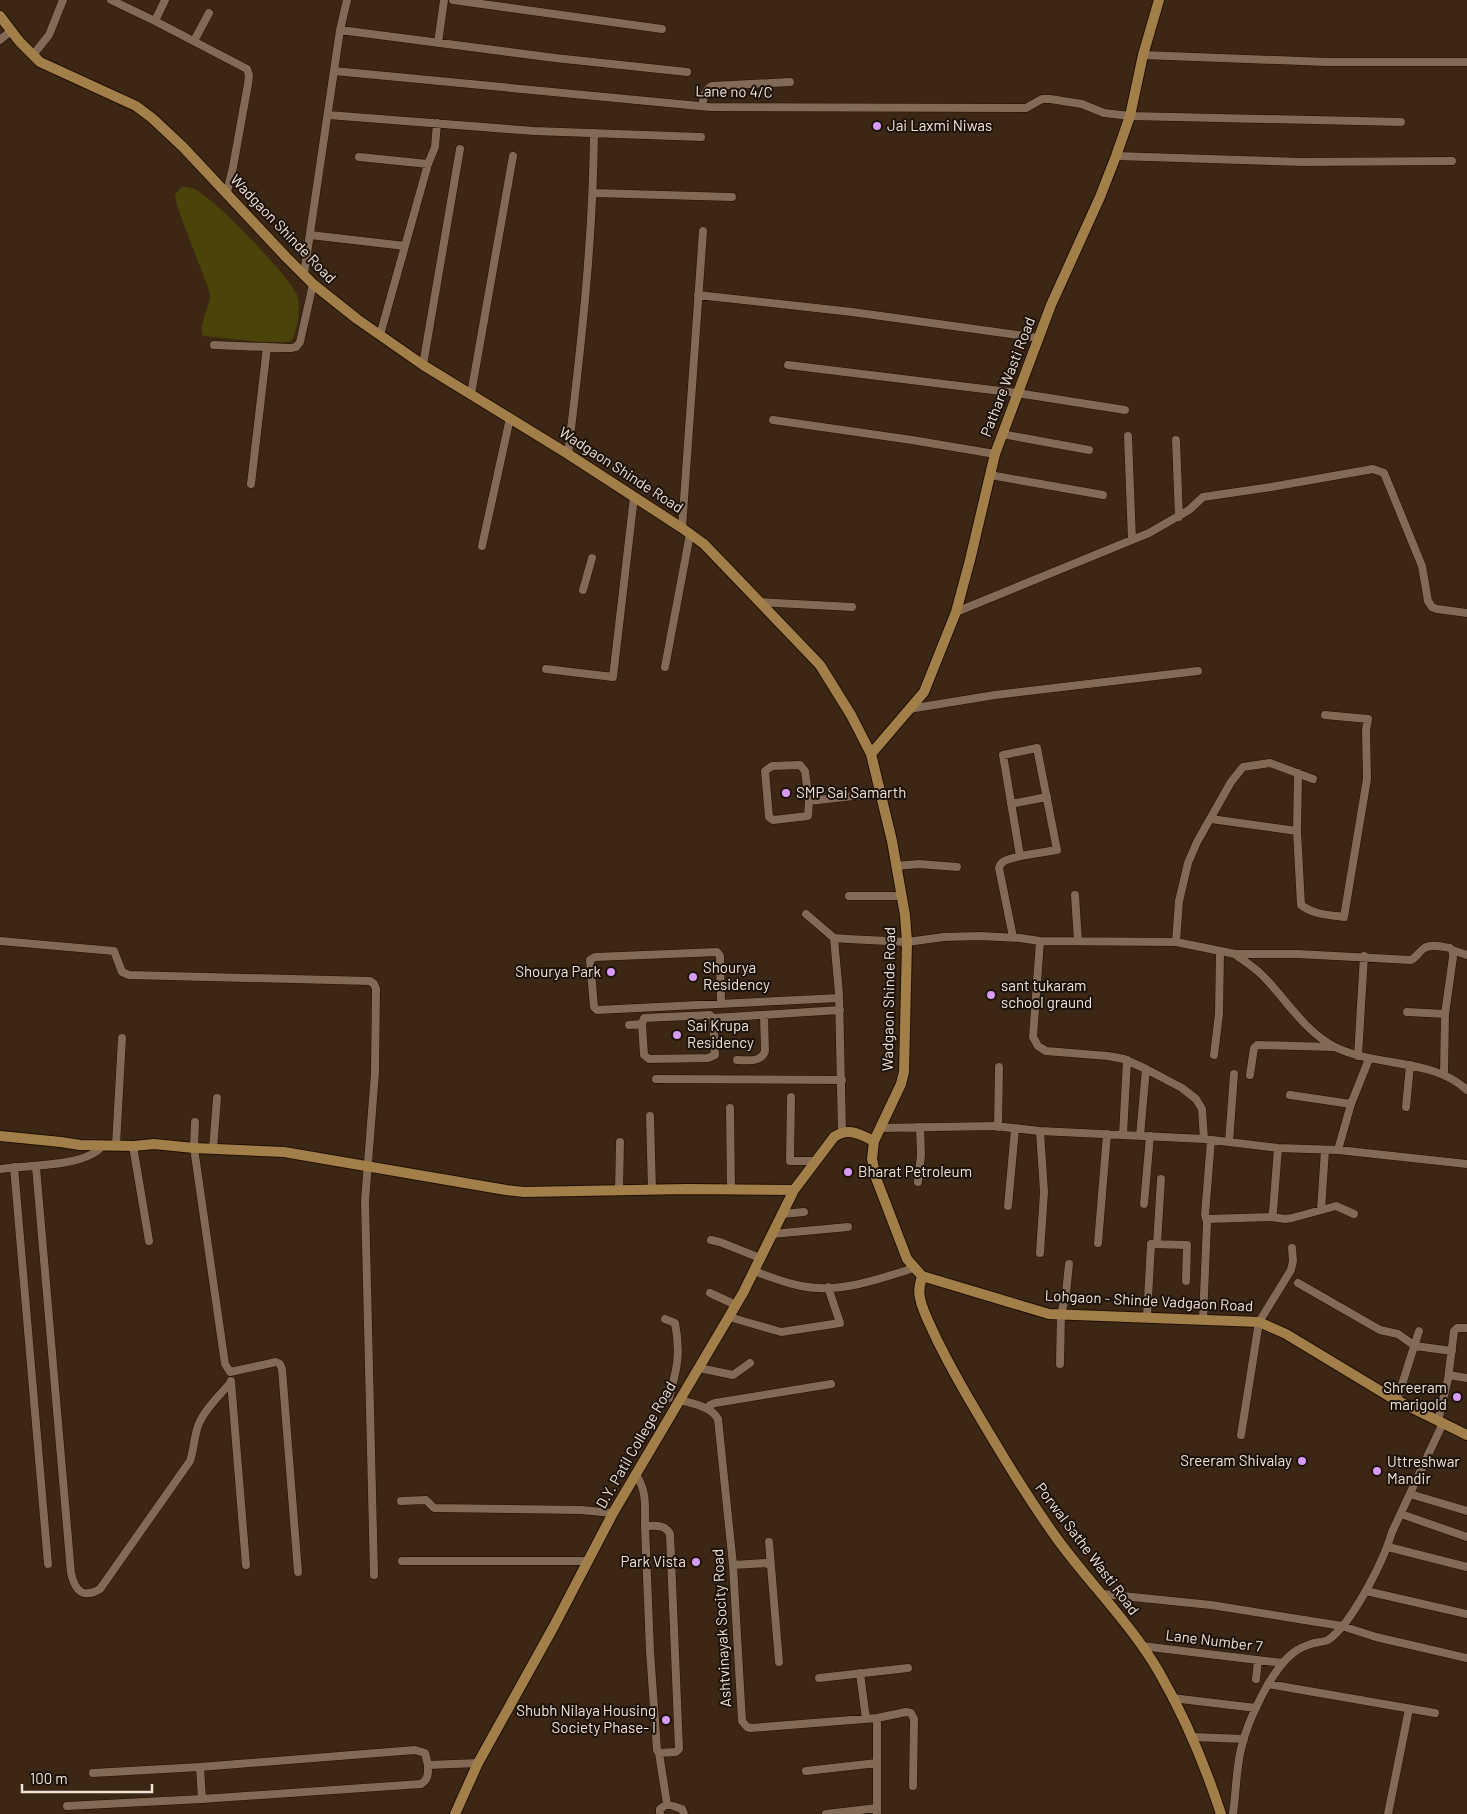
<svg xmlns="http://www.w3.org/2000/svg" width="1467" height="1814" font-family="Barlow,sans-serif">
  <rect width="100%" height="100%" fill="#3c2715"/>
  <path fill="#4b440a" d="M181,187C186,187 191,187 196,190C216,200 287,274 297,295C301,304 298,335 290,342H262L204,336L202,334C200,319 211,307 210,293L177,206L175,195Z"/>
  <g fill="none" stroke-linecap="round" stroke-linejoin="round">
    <defs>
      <path id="street" d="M111,0L155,21
        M165,0L155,21L247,69L249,75L248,84L233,167L227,192
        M453,0L662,29
        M340,30L555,58L687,72
        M0,40L11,31
        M194,41L209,13
        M438,43L444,0
        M33,55L49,35L63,0
        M1143,55L1326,62H1467
        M334,71L710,107L1026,108L1042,99H1050L1082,104L1104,113L1130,116L1401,122
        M702,106C704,97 704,91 712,86L790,82
        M328,115L534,131L701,137
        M1116,156L1302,162L1452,161
        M359,157L428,164
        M594,193L732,197
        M310,235L405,246
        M304,274L340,30L347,0
        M698,295L852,312L1039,338
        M380,335L428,164L435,147L437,123
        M214,345L291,348L296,347L300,342L313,284
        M423,365L460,149
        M788,365L1017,393L1125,410
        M471,394L513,156
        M773,420L912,440L995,454
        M1002,434L1089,450
        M1128,436L1132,540
        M1176,440L1179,517
        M568,454C581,347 593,241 594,133
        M990,475L1103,495
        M251,484L267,347
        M682,528L703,231
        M482,546L510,418
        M583,590L592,558
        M759,602L852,607
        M956,612L1149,533L1189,510L1203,497L1271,487L1373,469L1384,473L1422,566L1428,601L1432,607L1437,609L1467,613
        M665,667L690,534
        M546,669L613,677L634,497
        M909,709L995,695L1198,671
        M1298,773L1297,831L1301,905C1314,915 1330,915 1344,917L1367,779L1366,730L1368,719L1325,715
        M809,801L805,771L800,765L772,766L765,771L769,817L773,820L808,816L809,801L880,793
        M1011,804L1047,797
        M1211,819L1297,831
        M896,866L919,864L957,867
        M1075,895L1078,941
        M849,896H901
        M806,914L834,938L848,939L907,942L944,937L980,936L1020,938L1040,941L1176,942L1235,954H1297L1411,960C1417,957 1418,953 1423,949C1430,943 1442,947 1450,948L1453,951V957L1445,1014L1444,1075
        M1013,937L999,868C1001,859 1012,859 1020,856L1003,755L1037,748L1057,850L1020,856
        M834,938L839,994L842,1132
        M0,941L114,951L122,972L129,975L370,981L374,984L376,989L375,1073L365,1201L374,1575
        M1040,941L1033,1037L1038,1046L1046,1051L1108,1056L1124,1059L1146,1069L1182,1088L1196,1099L1202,1109L1204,1139
        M1176,942L1179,901L1188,863L1197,842L1231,782L1243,767L1270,763L1313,779
        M1452,950L1467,955
        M1235,954C1244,961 1254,967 1262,975C1286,999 1304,1031 1335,1047C1375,1067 1433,1058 1467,1090
        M721,1003L720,956L717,952L595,957L590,960L594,1007L597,1010L839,998
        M1407,1012L1445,1014
        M713,1018L840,1010
        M629,1025L642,1024L644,1055L649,1059L708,1058L715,1055L713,1018L710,1015L644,1018L642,1024
        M1214,1055L1219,1014L1220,951
        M1358,1056L1364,956
        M737,1060C748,1060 761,1063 765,1051L764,1015
        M1250,1075L1254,1048L1257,1045L1333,1047
        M656,1079L842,1080
        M1290,1095L1351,1104
        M791,1097L790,1161H816
        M1406,1107L1410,1065
        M730,1108L731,1190
        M650,1116L652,1190
        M195,1122L194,1148L225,1364L230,1372L276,1362L280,1364L282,1369L298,1572
        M998,1127L999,1067
        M881,1128L994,1126L1040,1131L1204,1139L1278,1148L1338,1150L1467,1164
        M1123,1135L1127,1060
        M1140,1136L1146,1069
        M1229,1142L1234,1074
        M116,1145L122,1038
        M133,1146L149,1241
        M213,1149L217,1098
        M1338,1150L1351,1104L1369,1059
        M14,1167L48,1564
        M36,1167L71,1573C75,1591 83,1599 100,1589L190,1461C194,1449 194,1437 198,1426C204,1410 220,1395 231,1382
        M0,1169C25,1165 87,1167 102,1146
        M918,1182L921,1155L920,1127
        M619,1190L620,1142
        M1144,1204L1150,1136
        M1008,1206L1015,1129
        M1321,1210L1325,1150
        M782,1214L804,1212
        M1271,1217L1285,1219L1292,1218L1336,1206L1354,1214
        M1207,1222L1205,1215L1211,1140
        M772,1234L848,1227
        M711,1240L720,1242L760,1258
        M1098,1243L1107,1134
        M1157,1244L1161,1179
        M1040,1253L1044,1192L1040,1131
        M754,1271C770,1277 785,1283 801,1286C839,1294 879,1279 914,1268
        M1298,1283L1380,1330L1398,1334L1415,1346L1452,1351
        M710,1293L736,1305
        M729,1317L781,1332L840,1323L828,1287
        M1147,1317L1151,1244L1187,1245L1186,1281
        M665,1319L675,1323C681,1353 677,1369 669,1398
        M1203,1319L1207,1223L1208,1219L1271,1217L1273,1212L1278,1148
        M1060,1364L1061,1315L1066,1293L1069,1264
        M699,1368L733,1375L750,1363
        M1449,1375L1467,1378
        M231,1381L246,1565
        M680,1400C693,1404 711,1406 718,1419L733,1565L742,1721L747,1727L751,1728L877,1718L906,1712L911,1713L914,1719L913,1786
        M1397,1400L1419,1331
        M709,1409L710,1405L715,1403L831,1384
        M1438,1421L1448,1379L1454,1331L1457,1328H1467
        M1241,1435L1259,1322L1291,1270L1293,1261L1292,1248
        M636,1475C647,1490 645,1508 645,1526C655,1526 665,1524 670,1534L679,1749L676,1752L659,1753L657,1750L650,1651L645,1526
        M1410,1494L1467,1511
        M401,1501L426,1500L434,1508L581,1510L613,1513
        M1401,1514L1467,1537
        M769,1542L771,1566
        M1388,1547L1467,1567
        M402,1561H588
        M733,1565L766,1563L771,1566L779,1662
        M1366,1591L1467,1614
        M1103,1594L1211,1605L1342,1626L1376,1637L1467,1658
        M1142,1646L1283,1663
        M860,1673L866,1719
        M819,1678L908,1668
        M1256,1679L1258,1660
        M1268,1684L1435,1713
        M1172,1698L1256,1708
        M1192,1737L1244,1739
        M659,1753L667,1804
        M428,1765C428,1773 429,1779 421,1784L202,1799L200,1767L415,1750L425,1753L428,1765L478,1763
        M806,1771L877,1763
        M93,1773L200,1767
        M67,1806L202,1799
        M660,1814V1809L667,1804L682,1809L684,1814
        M826,1814L877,1808
        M877,1814V1718
        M1233,1814C1236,1793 1236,1770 1241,1749C1247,1722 1271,1670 1293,1653C1298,1649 1307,1645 1314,1643C1319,1642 1324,1642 1328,1640C1352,1624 1384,1560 1392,1532L1443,1423
        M1388,1814L1409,1709"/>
      <path id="secondary" d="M0,16L19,41L40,62L136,106L152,118L183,147L286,257L313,284L357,319L423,365L568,454L682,528L704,544L820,665L851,715L871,754L892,841L905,915L907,942L904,1072L901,1084L874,1141L872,1159L876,1178L907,1259L922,1276L1049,1314L1259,1322L1286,1334L1392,1398L1467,1435
        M871,754L924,692L956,612L970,560L995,454L1051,305L1100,197L1116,156L1130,116L1143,55L1159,0
        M0,1136L61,1142L80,1145L133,1146L154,1144L194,1148L284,1152L506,1190L524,1192L687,1189L794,1190
        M922,1276C920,1284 918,1290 920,1298C923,1313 931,1326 937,1340C950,1366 964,1391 979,1416C1004,1458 1029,1500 1058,1540C1091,1585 1131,1624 1159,1672C1185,1717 1205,1765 1221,1814
        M455,1814L478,1763L554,1626L613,1513L743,1293L794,1190L834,1137C849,1127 859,1134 874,1141"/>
    </defs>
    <use href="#street" stroke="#220f01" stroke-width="9"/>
    <use href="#secondary" stroke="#220f01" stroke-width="12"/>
    <use href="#street" stroke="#836a56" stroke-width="8"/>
    <use href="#secondary" stroke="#a27f49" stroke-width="10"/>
  </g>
  <g fill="#d89af8" stroke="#1c120a" stroke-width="2">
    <circle cx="877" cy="126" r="5"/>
    <circle cx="786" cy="793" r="5"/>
    <circle cx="611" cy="972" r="5"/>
    <circle cx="693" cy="977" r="5"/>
    <circle cx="991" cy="995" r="5"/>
    <circle cx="677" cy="1035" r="5"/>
    <circle cx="848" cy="1172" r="5"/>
    <circle cx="1457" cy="1397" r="5"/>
    <circle cx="1302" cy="1461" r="5"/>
    <circle cx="1377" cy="1471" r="5"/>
    <circle cx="696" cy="1562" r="5"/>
    <circle cx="666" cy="1720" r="5"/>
  </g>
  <g text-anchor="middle" stroke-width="4" stroke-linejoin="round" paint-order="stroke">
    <g font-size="15" fill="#f2e3d8" stroke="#1c120a">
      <text transform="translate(734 92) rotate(1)" y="5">Lane no 4/C</text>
      <text transform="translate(283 229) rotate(46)" y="5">Wadgaon Shinde Road</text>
      <text transform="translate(1008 377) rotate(-69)" y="5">Pathare Wasti Road</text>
      <text transform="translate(621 470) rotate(33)" y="5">Wadgaon Shinde Road</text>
      <text transform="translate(889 999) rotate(-89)" y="5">Wadgaon Shinde Road</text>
      <text transform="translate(1149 1301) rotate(3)" y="5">Lohgaon - Shinde Vadgaon Road</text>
      <text transform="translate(636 1445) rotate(-60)" y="5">D.Y. Patil College Road</text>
      <text transform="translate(1087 1549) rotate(53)" y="5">Porwal Sathe Wasti Road</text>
      <text transform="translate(722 1628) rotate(-93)" y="5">Ashtvinayak Socity Road</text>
      <text transform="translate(1214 1641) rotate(7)" y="5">Lane Number 7</text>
    </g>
    <g font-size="15" fill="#f2e3d8" stroke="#1c120a" text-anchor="start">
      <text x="887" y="131">Jai Laxmi Niwas</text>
      <text x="796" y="798">SMP Sai Samarth</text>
      <text x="703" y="973">Shourya<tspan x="703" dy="17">Residency</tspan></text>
      <text x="601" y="977" text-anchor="end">Shourya Park</text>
      <text x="1001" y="991">sant tukaram<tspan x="1001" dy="17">school graund</tspan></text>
      <text x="687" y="1031">Sai Krupa<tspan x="687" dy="17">Residency</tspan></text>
      <text x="858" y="1177">Bharat Petroleum</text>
      <text x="1447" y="1393" text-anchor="end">Shreeram<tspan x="1447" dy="17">marigold</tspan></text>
      <text x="1292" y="1466" text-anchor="end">Sreeram Shivalay</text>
      <text x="1387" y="1467">Uttreshwar<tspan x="1387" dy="17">Mandir</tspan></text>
      <text x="686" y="1567" text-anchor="end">Park Vista</text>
      <text x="656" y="1716" text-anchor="end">Shubh Nilaya Housing<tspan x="656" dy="17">Society Phase- I</tspan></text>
    </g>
  </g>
  <path d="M22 1784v8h130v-8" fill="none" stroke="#f2e3d8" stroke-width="2.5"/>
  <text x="30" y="1784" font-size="15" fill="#f2e3d8" stroke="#1c120a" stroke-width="4" paint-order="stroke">100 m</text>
</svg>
